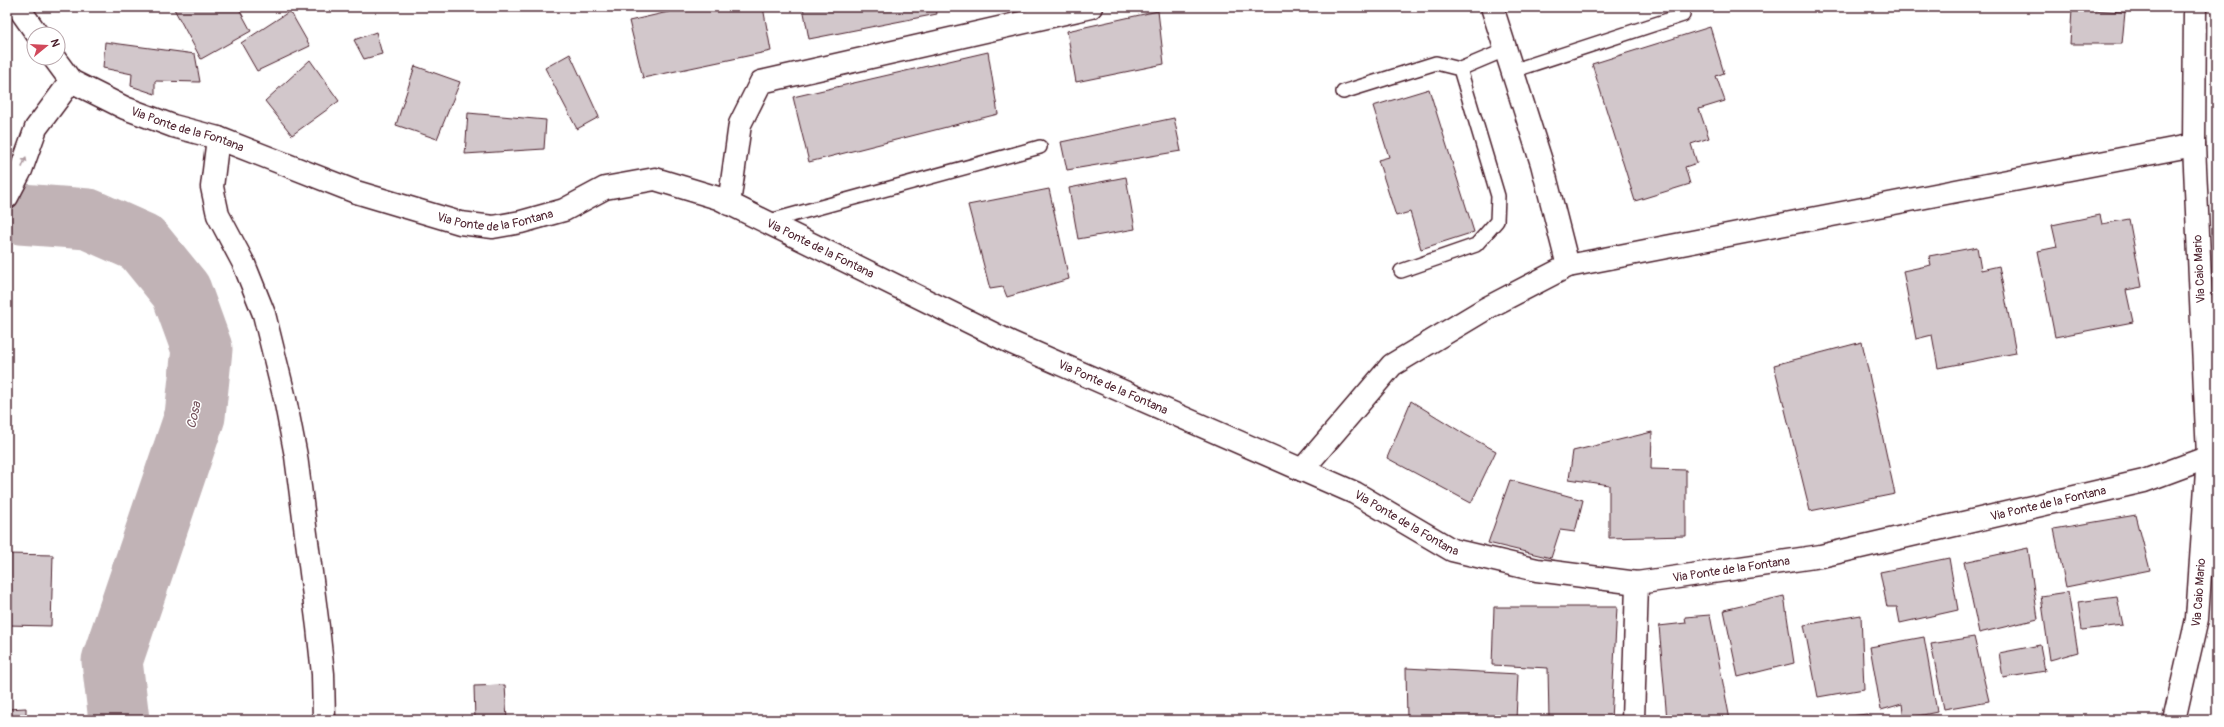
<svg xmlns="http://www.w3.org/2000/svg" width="2224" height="727" font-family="Pangolin,sans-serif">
  <rect width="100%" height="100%" fill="#fff"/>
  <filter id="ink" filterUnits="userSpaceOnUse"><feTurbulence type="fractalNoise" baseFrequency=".025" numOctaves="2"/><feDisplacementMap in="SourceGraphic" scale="8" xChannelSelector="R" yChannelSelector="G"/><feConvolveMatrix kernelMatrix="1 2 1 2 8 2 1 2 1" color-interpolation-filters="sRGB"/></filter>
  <g filter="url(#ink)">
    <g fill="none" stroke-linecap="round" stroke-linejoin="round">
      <path stroke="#c1b3b6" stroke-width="61" d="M20,214L88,219L142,243L181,291L202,349L195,416L112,661L119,720"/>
    </g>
    <path fill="#d2c7cb" stroke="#4a1f2b" d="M173,7H238L251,31L201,59Z
      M690,7H763L771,51L643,78L629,21Z
      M803,7H936L937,14L809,39Z
      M2072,9L2125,12L2122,44H2070Z
      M290,11L310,46L257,71L241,43Z
      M1158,11L1164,64L1076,82L1067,31Z
      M1710,27L1724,73L1716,76L1725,101L1699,109L1709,138L1691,144L1697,163L1685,167L1690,184L1635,201L1592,64Z
      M376,32L382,54L364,59L354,40Z
      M105,42L195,54L200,82L155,81V94L131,86L132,74L103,68Z
      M988,52L998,114L809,162L793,97Z
      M570,54L599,117L577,129L545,68Z
      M310,60L339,101L292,135L265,101Z
      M415,66L460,82L437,139L396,125Z
      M1429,89L1474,232L1421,249L1410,212L1396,216L1378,160L1389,157L1373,106Z
      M468,113L546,120L544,149L465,154Z
      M1174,118L1181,151L1067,170L1061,142Z
      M1126,177L1135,229L1078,239L1069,188Z
      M1049,189L1069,279L1007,297L1003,287L990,289L968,205Z
      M2100,215L2102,224L2129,219L2142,287L2126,290L2133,322L2055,337L2038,251L2057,247L2052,225Z
      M1977,247L1981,270L1999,266L2016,353L1938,368L1932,335L1916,339L1903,271L1931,265L1929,256Z
      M1862,342L1895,494L1810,511L1774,365Z
      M1411,401L1466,435L1496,451L1471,503L1387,458Z
      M1652,432L1651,469L1686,470V536L1609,538V485L1569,479L1573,451Z
      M1510,480L1583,500L1575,532L1560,530L1551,558L1488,543Z
      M2136,515L2150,570L2066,587L2054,529Z
      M2028,548L2038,619L1979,633L1964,562Z
      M7,554L53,555L51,626L7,625Z
      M1949,558L1958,610L1900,623L1897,607H1887L1880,572Z
      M2068,592L2078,652L2050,660L2041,596Z
      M1784,596L1794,663L1738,677L1724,610Z
      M2117,597L2123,625L2082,630L2078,602Z
      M1494,607H1617L1611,720H1549L1548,668L1492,665Z
      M1710,615L1730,720H1667L1659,626L1686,623L1685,617Z
      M1861,615L1864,689L1818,697L1804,625Z
      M1924,637L1937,712L1904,719L1902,704L1881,710L1870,647Z
      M1974,637L1989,701L1944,709L1931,644Z
      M2040,645L2045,671L2003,678L1999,653Z
      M1406,668L1518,674L1516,720H1407Z
      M505,685L507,720H475L474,686Z
      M26,708V720H7V709Z
      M1867,714L1869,720H1842L1841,717Z"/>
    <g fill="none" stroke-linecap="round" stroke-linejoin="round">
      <defs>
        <path id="service" d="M1512,71L1683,15L1681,7
          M1343,92L1436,63L1460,69L1505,50
          M766,222L1040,147
          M1401,271L1476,245L1497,221L1498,196L1460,69"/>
        <g id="minor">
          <path d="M18,7L37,34"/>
          <path d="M1492,7L1542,164L1568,266"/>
          <path id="s1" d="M54,58L71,81L125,108L173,126L218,138L356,192L460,223L493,227L521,222L564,210L605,188L655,179L718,198L1010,342L1355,493L1452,550L1537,570L1637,583L1821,556L2144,481L2217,454"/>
          <path d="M218,138L212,187L218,215L244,264L264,314L285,399L296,456L318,627L323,674L324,720"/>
          <path d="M7,197L21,170L36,128L71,81"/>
          <path d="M729,204L740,124L761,82L1091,7"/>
          <path d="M1302,470L1392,365L1487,308L1568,266L2194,145"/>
          <path d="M1633,720L1637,583"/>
          <path id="s2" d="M2174,720L2197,619L2208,456L2194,145L2195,7"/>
        </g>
      </defs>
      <use href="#service" stroke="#4a1f2b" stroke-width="16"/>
      <use href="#minor" stroke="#4a1f2b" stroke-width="25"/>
      <use href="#service" stroke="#fff" stroke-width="13"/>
      <use href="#minor" stroke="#fff" stroke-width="22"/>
    </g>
    <defs><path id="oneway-solid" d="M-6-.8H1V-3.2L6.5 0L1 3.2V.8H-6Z"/></defs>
    <use fill="#ae9aa0" href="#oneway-solid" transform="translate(24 162) rotate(-70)"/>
  </g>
  <g text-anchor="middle" stroke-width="3" stroke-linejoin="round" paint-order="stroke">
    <g font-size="12" fill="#4a1f2b" stroke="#fff">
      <text dy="4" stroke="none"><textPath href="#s1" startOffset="155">Via Ponte de la Fontana</textPath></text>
      <text dy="4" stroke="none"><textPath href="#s1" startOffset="479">Via Ponte de la Fontana</textPath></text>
      <text dy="4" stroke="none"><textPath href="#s1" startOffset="827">Via Ponte de la Fontana</textPath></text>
      <text transform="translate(2199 269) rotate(-93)" y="4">Via Caio Mario</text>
      <text dy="4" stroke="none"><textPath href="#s1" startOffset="1151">Via Ponte de la Fontana</textPath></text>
      <text dy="4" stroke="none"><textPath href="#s1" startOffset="2135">Via Ponte de la Fontana</textPath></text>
      <text dy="4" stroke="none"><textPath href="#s1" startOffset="1475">Via Ponte de la Fontana</textPath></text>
      <text dy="4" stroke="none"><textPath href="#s1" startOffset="1811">Via Ponte de la Fontana</textPath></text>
      <text dy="4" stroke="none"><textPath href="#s2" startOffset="130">Via Caio Mario</textPath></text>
    </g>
    <g font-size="13" font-style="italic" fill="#74535c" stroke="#fff">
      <text transform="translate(193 415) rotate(-78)" y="5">Cosa</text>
    </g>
  </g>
  <rect width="2224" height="727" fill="none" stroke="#fff" stroke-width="24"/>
  <rect x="12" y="12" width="2200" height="703" fill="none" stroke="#4a1f2b" stroke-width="1.5" filter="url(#ink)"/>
  <g transform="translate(46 46) rotate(72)"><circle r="19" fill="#ffffff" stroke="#b7a5aa"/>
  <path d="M0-3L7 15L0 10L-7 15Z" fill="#d1495b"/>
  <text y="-6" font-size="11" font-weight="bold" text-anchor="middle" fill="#4a1f2b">N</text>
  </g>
</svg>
